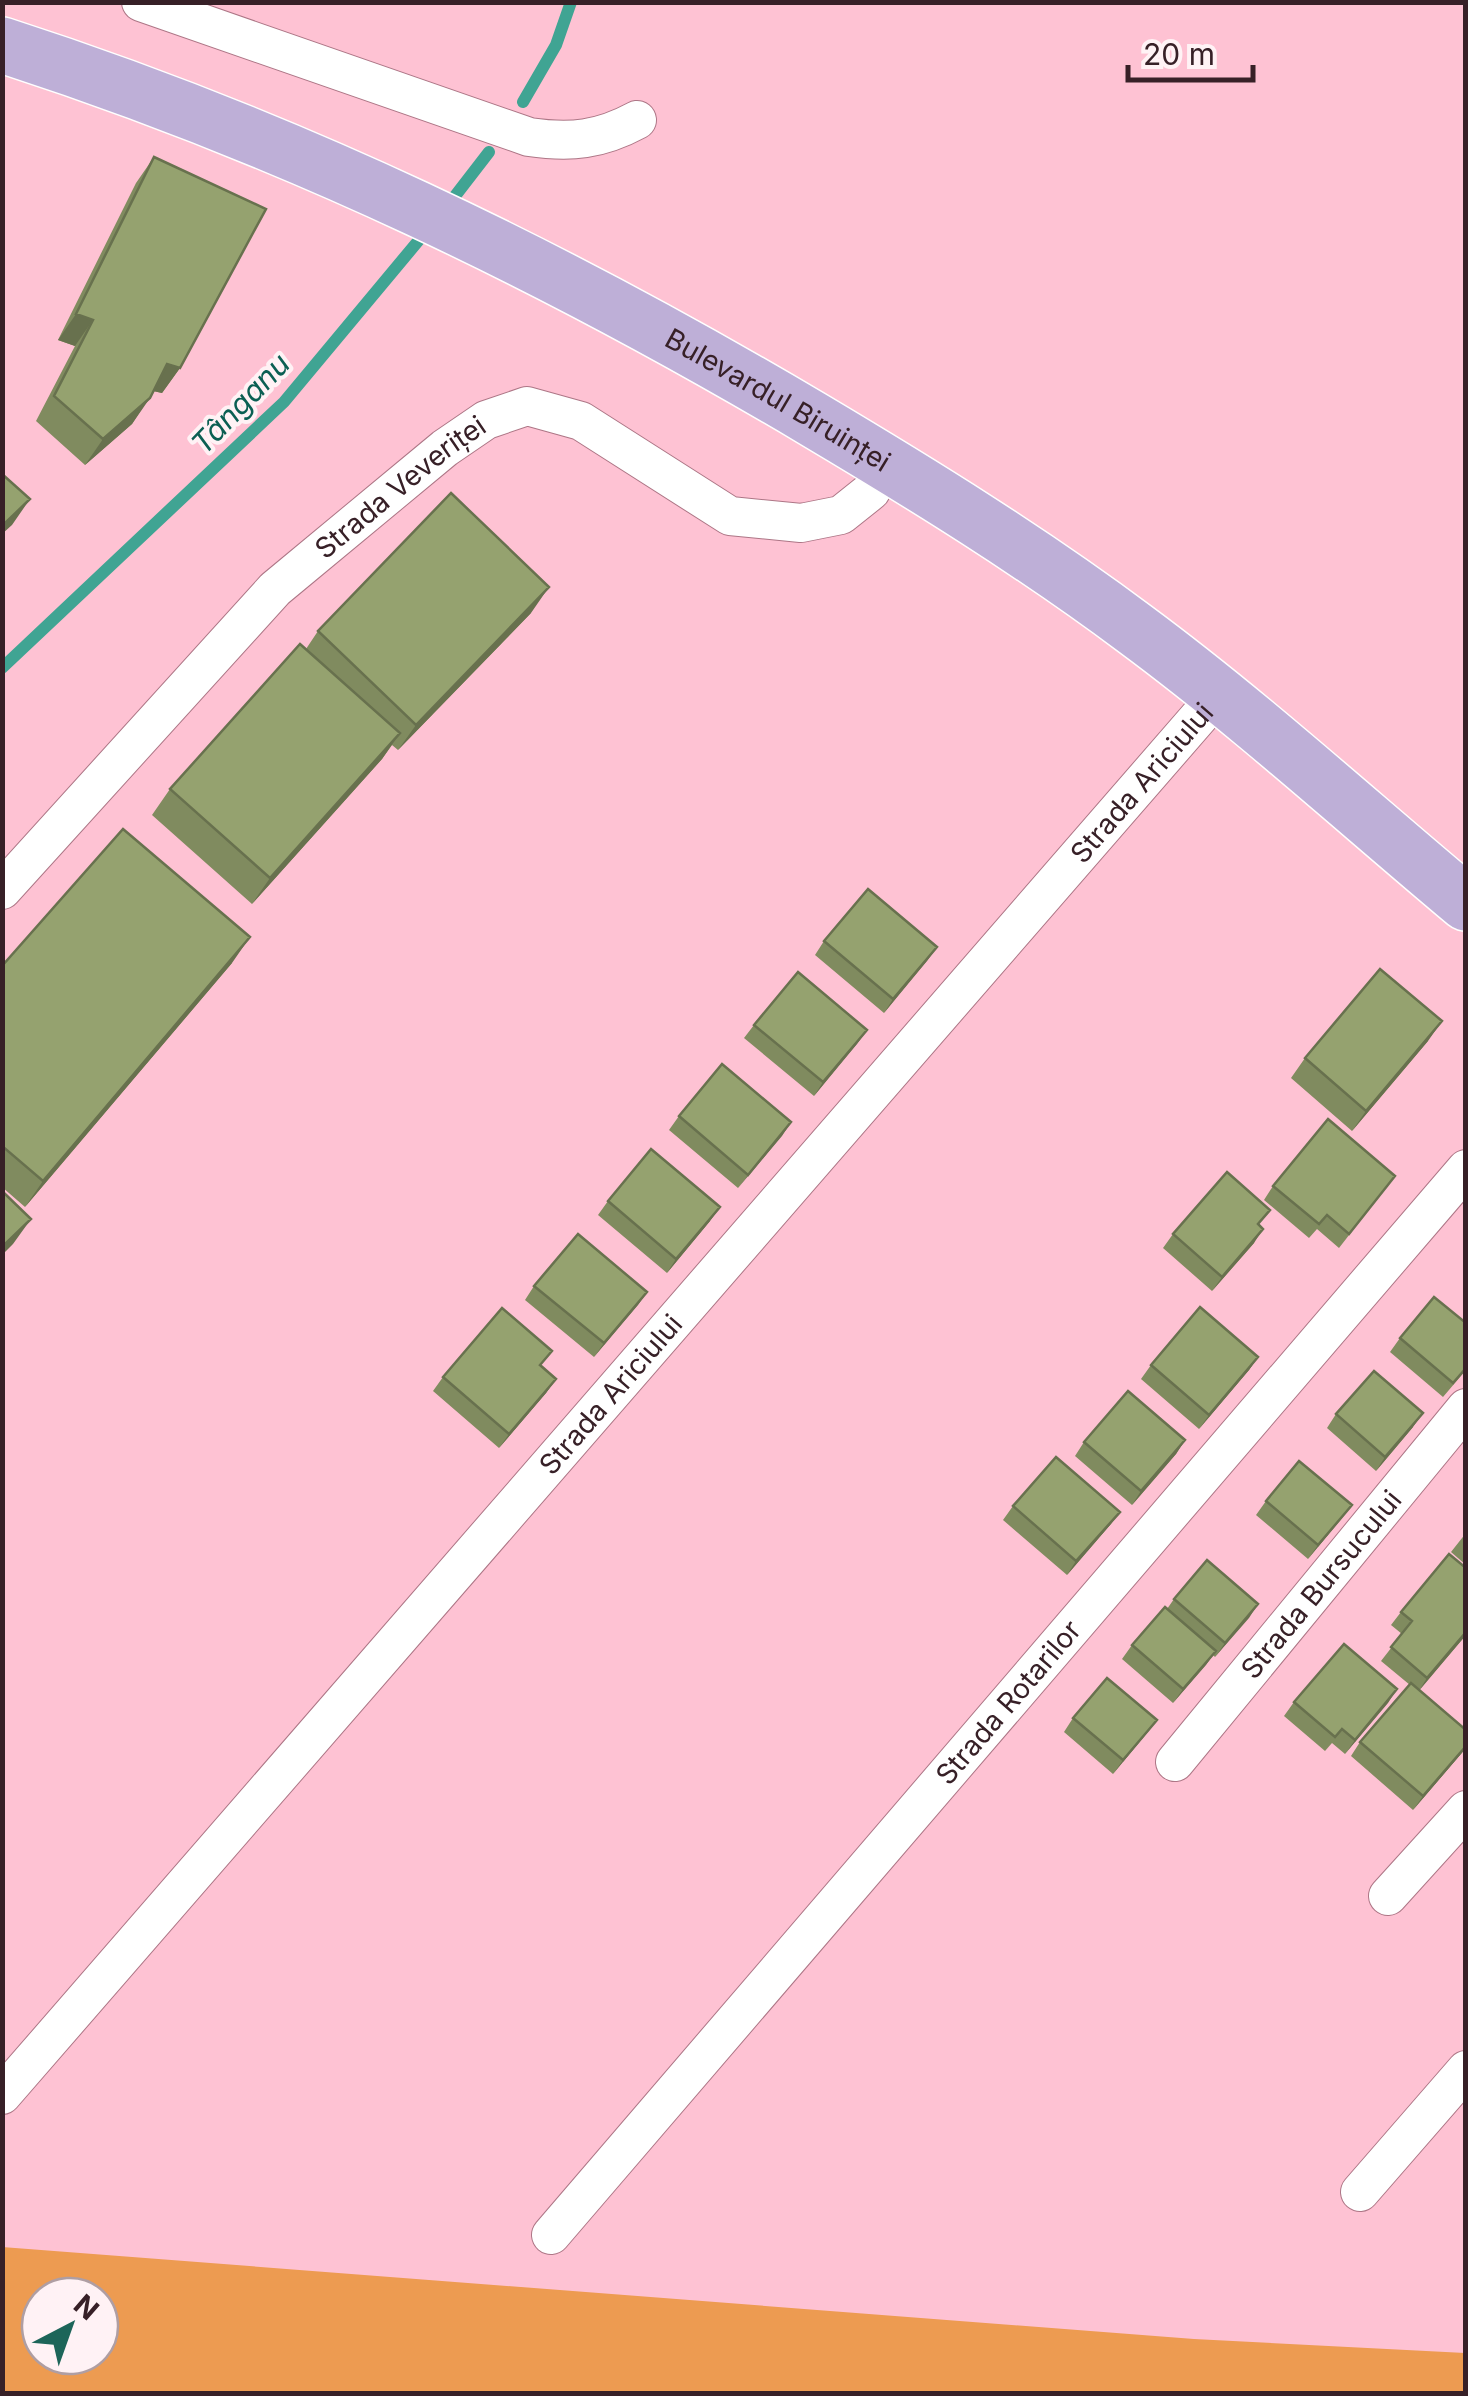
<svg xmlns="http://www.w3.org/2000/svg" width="1468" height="2396" font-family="Inter,sans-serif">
  <rect width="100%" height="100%" fill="#fec2d3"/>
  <path fill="#ed9b51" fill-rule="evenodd" d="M2,2247L1194,2339L1465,2353V2393H3ZM40,2296H100V2356H40Z"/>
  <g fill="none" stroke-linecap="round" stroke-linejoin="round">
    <path stroke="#40a493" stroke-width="12" d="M523,102L556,45L571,2
      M445,209L489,152
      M2,668L284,402L429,228"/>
    <defs>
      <g id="street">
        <path d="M141,2L529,137C571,143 600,140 637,120"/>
        <path id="s1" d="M2,890L275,589L445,448L486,420L527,406L581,421L730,516L801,523L841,515L871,491L885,461"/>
        <path id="s2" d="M1175,1762L1466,1408"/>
        <path d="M1388,1896L1466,1810"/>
        <path id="s3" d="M2,2095L1218,695"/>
        <path d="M1360,2192L1466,2070"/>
        <path id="s4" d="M551,2235L1466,1169"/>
      </g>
      <g id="primary">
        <path id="s5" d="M2,45C290,138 551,264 811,418C922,484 1032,552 1135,629C1250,714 1356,811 1466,903"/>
      </g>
    </defs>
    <use href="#street" stroke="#ad7686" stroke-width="40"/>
    <use href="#primary" stroke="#fff" stroke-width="58"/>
    <use href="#street" stroke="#fff" stroke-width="38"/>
    <use href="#primary" stroke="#beafd7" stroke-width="55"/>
  </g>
  <path fill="#808b5f" d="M154,157L180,368L162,393L153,391L132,424L85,465L36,421L75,346L58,340L136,183Z
    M531,613L398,750L392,745L382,759L252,904L152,815L170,789L306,649L318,631Z
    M824,941L937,947L884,1013L815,955Z
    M232,963L25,1207L2,1187V966Z
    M754,1025L867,1030L814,1096L744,1038Z
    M1428,1041L1352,1131L1291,1078L1305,1058Z
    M679,1116L791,1122L738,1188L669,1130Z
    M1395,1176L1339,1248L1317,1229L1309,1238L1264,1200L1273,1186Z
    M608,1201L710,1221L667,1273L598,1215Z
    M1259,1225L1254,1243L1212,1291L1163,1248L1173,1234Z
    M534,1286L647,1292L594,1357L525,1300Z
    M1400,1338L1466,1370L1443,1397L1390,1352Z
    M1258,1357L1249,1370L1199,1429L1141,1379L1151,1365Z
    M541,1366L556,1379L546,1393L499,1448L433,1391L443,1377Z
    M1336,1414L1413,1427L1376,1471L1327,1428Z
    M1185,1440L1176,1454L1132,1505L1075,1456L1084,1442Z
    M1266,1501L1352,1505L1308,1559L1256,1515Z
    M1013,1506L1120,1512L1110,1525L1067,1575L1003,1520Z
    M1466,1533V1565L1451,1552Z
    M1174,1599L1258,1604L1215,1657L1213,1655L1173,1703L1122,1659L1132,1645L1167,1609Z
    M1401,1612L1466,1635L1419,1690L1466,1748L1413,1810L1351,1756L1360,1742L1410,1685L1381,1661L1402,1634L1391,1625Z
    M1397,1689L1345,1754L1332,1743L1325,1751L1284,1716L1294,1702Z
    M1073,1718L1157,1720L1113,1774L1064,1732Z"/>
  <path fill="#68714e" d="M76,314L93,320L75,346L58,340Z
    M167,364L180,368L162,393L149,390Z
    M150,398L132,424L85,465L103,439Z
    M30,499L12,525L2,534V526Z
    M549,587L531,613L398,750L416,725Z
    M400,733L382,759L252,904L270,878Z
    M250,937L232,963L25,1207L43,1181Z
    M937,947L927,961L884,1013L893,999Z
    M1442,1021L1428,1041L1352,1131L1366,1111Z
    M867,1030L857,1044L814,1096L823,1082Z
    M791,1122L782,1136L738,1188L748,1175Z
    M720,1207L710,1221L667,1273L676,1259Z
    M31,1219L13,1244L2,1255V1247Z
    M1263,1229L1254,1243L1212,1291L1222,1277Z
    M647,1292L638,1305L594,1357L604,1343Z
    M1258,1357L1249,1370L1199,1429L1209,1415Z
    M556,1379L546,1393L499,1448L509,1434Z
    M1423,1413L1413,1427L1376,1471L1385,1457Z
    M1185,1440L1176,1454L1132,1505L1141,1491Z
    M1352,1505L1342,1518L1308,1559L1318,1545Z
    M1120,1512L1110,1525L1067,1575L1076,1561Z
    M1258,1604L1249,1618L1215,1657L1225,1643Z
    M1466,1632V1635L1418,1692L1427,1678Z
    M1216,1651L1206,1665L1173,1703L1183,1689Z
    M1397,1689L1388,1703L1345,1754L1355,1740Z
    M1157,1720L1147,1733L1113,1774L1123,1760Z
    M1466,1746V1748L1413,1810L1423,1796Z"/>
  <path fill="#95a26f" stroke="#68714e" stroke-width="2.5" d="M154,157L266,209L180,368L167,364L150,398L103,439L54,396L93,320L76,314Z
    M2,474L30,499L2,526Z
    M451,493L549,587L416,725L318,631Z
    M300,644L400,733L270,878L170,789Z
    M123,829L250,937L43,1181L2,1146V966Z
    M868,889L937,947L893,999L824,941Z
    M1380,969L1442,1021L1366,1111L1305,1058Z
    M798,972L867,1030L823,1082L754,1025Z
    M722,1064L791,1122L748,1175L679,1116Z
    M1328,1119L1395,1176L1349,1234L1327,1215L1319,1224L1273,1186Z
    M651,1149L720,1207L676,1259L608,1201Z
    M1227,1172L1270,1210L1258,1224L1263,1229L1222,1277L1173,1234Z
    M2,1191L31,1219L2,1247Z
    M578,1234L647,1292L604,1343L534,1286Z
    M1434,1297L1466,1323V1368L1453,1383L1400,1338Z
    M1200,1307L1258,1357L1209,1415L1151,1365Z
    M502,1308L552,1351L540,1365L556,1379L509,1434L443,1377Z
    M1374,1371L1423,1413L1385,1457L1336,1414Z
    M1128,1391L1185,1440L1141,1491L1084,1442Z
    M1056,1457L1120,1512L1076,1561L1013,1506Z
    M1299,1461L1352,1505L1318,1545L1266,1501Z
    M1449,1554L1466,1568V1632L1427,1678L1391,1647L1412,1621L1401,1612Z
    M1207,1560L1258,1604L1225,1643L1174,1599Z
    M1165,1607L1216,1651L1183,1689L1132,1645Z
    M1344,1644L1397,1689L1355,1740L1342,1729L1335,1737L1294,1702Z
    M1107,1678L1157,1720L1123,1760L1073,1718Z
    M1411,1683L1466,1730V1746L1423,1796L1360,1742Z"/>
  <g text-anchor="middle" stroke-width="8" stroke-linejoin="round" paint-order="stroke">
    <g font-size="28" fill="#372027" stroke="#fff2f5">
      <text dy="10" stroke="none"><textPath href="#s5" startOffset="855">Bulevardul Biruinței</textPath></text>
      <text dy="10" stroke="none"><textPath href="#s1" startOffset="568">Strada Veveriței</textPath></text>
      <text dy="10" stroke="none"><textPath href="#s3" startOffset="1738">Strada Ariciului</textPath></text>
      <text dy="10" stroke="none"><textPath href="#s3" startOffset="928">Strada Ariciului</textPath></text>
      <text dy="10" stroke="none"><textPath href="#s2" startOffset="230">Strada Bursucului</textPath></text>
      <text dy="10" stroke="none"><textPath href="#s4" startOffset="702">Strada Rotarilor</textPath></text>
    </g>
    <g font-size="30" font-style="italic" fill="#0b5f53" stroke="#fff2f5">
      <text transform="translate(241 404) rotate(-46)" y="10">Tânganu</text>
    </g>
  </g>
  <rect width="1468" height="2396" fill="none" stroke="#372027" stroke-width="10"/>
  <g transform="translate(70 2326) rotate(41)"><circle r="48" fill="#fff2f5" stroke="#af9ea3" stroke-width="2.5"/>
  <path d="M0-8L18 38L0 25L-18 38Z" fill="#1d6559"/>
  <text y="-15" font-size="28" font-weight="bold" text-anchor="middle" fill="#372027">N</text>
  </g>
  <path d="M1128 65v15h125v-15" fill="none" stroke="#372027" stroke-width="5"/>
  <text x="1143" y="65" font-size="30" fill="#372027" stroke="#fff2f5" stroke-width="8" paint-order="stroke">20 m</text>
</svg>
